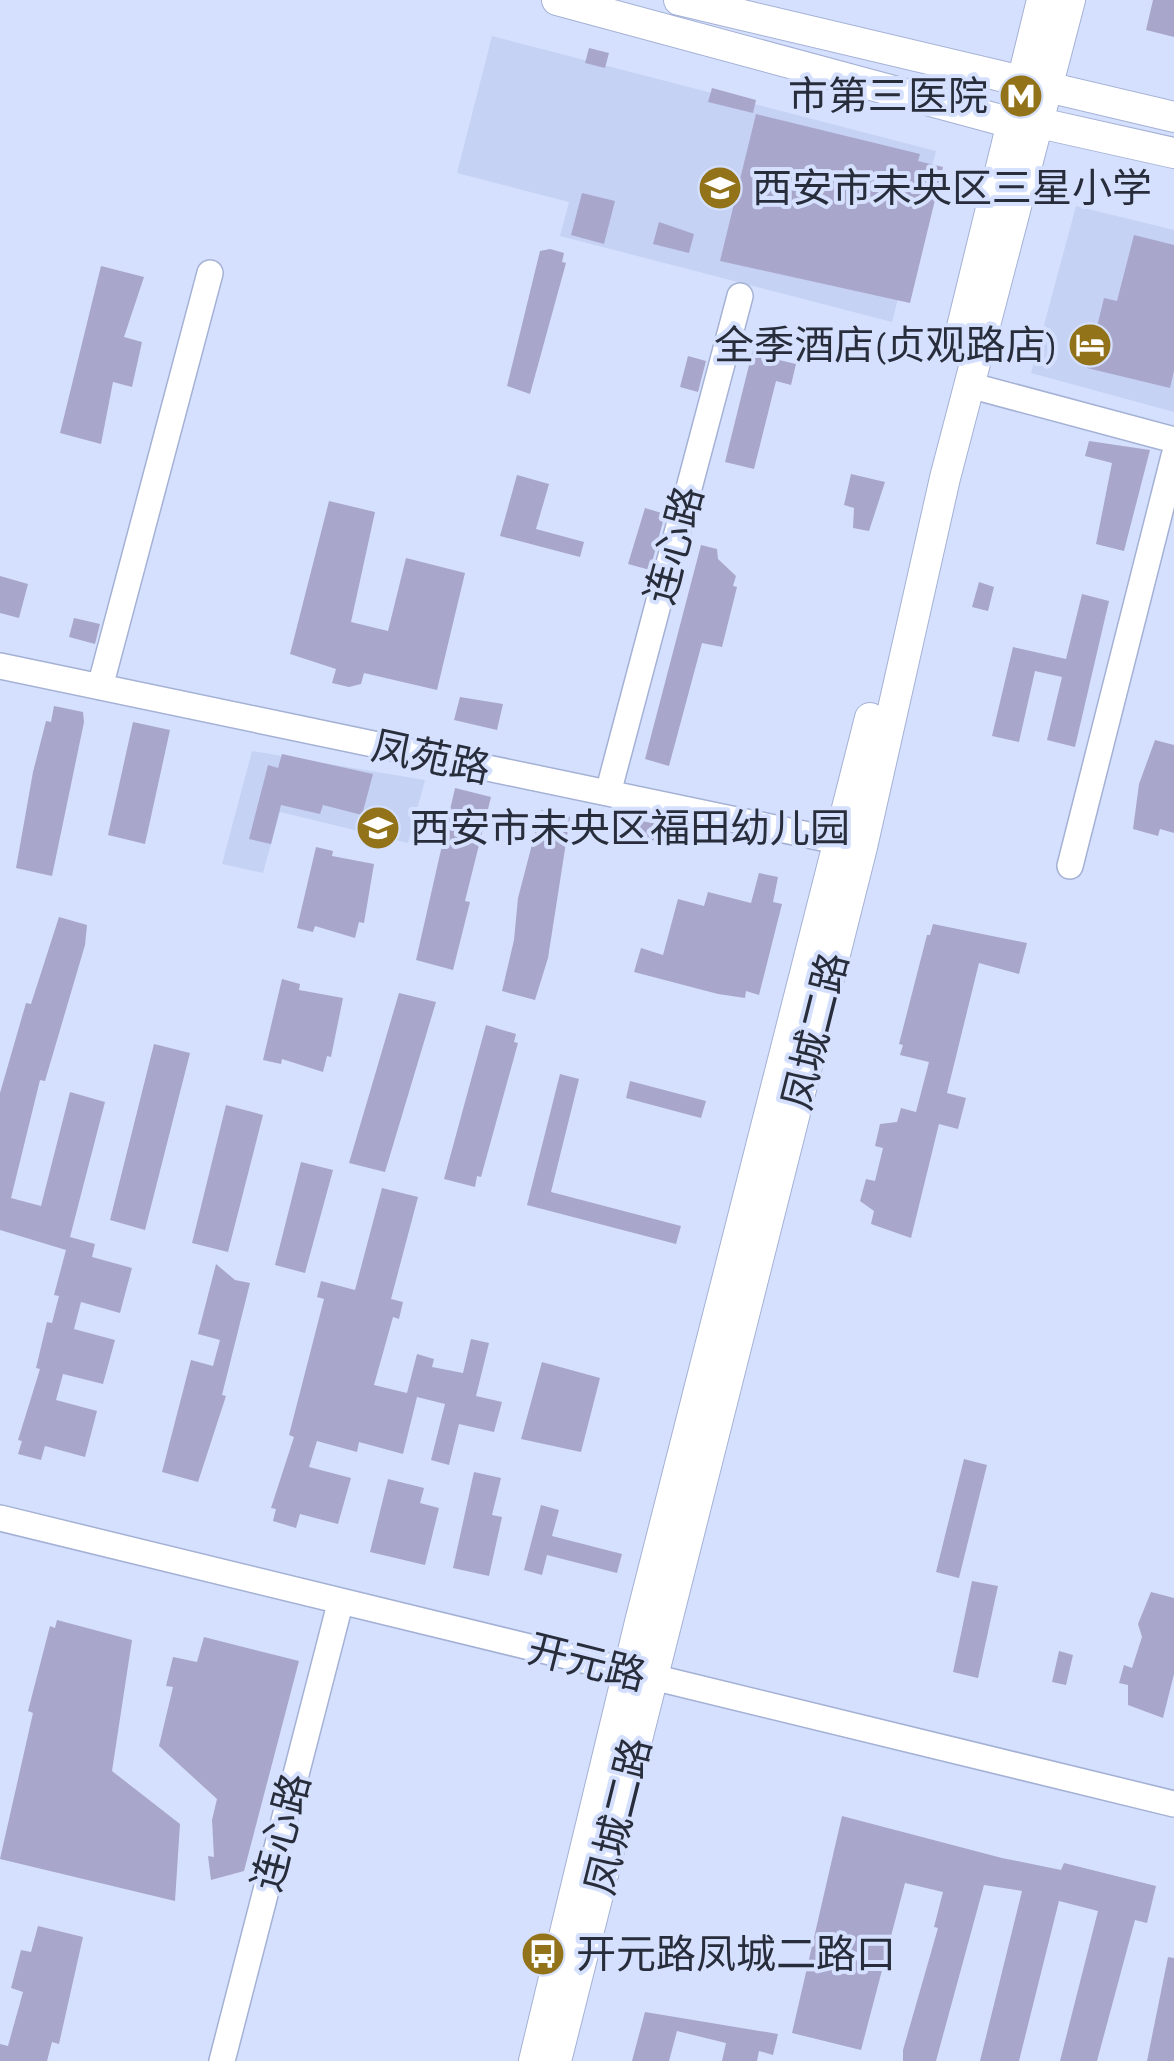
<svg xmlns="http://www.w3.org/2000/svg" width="1174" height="2061" font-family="'Alegreya Sans','Noto Sans SC',sans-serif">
  <rect width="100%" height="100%" fill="#d5e0fe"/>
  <path fill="#c5d2f4" d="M492,36L936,151L892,322L560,236L569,202L457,173Z
    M1076,206L1174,230V412L1031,373Z
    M252,751L425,780L408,843L280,812L263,873L222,864Z"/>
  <path fill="#a9a6cb" d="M1153,0H1174V37L1146,30Z
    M589,48L609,53L605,68L585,63Z
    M712,88L756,100L753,113L708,102Z
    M756,114L920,154L918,161L943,167L910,303L720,261Z
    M582,193L615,201L604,244L571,235Z
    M659,222L694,234L689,253L653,244Z
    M1134,235L1174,245V371L1170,388L1087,368L1104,298L1117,301Z
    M550,249L564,253L562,262L566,263L530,394L507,386L540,251Z
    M101,266L144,277L124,337L142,342L132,387L113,382L101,444L60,433Z
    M754,345L781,352L779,360L796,364L791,385L776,381L754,469L725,462Z
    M688,356L706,361L698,392L680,387Z
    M1089,441L1150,450L1124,551L1096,544L1112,463L1085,456Z
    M851,474L885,482L869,531L853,528L854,508L844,505Z
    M517,475L549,484L536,529L584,542L580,557L500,536Z
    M329,501L375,512L351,622L388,631L406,558L465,573L437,690L364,673L361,684L349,687L332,683L336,669L290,654Z
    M645,508L665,514L650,570L628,564Z
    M701,545L717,549L718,559L736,576L733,586L737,587L722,647L702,643L669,766L645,759Z
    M0,576L28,584L19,618L0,613Z
    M979,582L994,587L988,611L972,607Z
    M1082,594L1109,601L1075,747L1047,740L1062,677L1035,671L1019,742L992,736L1013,647L1066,659Z
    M74,618L100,624L95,644L69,637Z
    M460,697L503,704L497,730L454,720Z
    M54,706L83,712L84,722L52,876L16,868L33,772L46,721L51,722Z
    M133,722L170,730L145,844L108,835Z
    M1155,740L1174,745V833L1160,829L1158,836L1133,829L1139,784Z
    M282,754L373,774L362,815L323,805L320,814L281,805L271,844L249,839L268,765L278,768Z
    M455,788L491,797L465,901L470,902L453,970L416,960Z
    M541,810L570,817L548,958L535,1000L502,991L514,940L518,898Z
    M626,818L688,830L685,848L623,833Z
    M316,847L333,851L332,856L374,864L364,923L359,922L355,938L315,926L313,932L297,928Z
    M759,873L778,877L773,902L782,904L759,995L746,991L745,998L718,994L634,972L641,948L663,955L678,899L704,906L708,892L751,903Z
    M59,917L87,925L85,945L45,1081L40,1080L11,1198L41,1206L70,1092L105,1102L70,1237L95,1244L92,1257L132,1268L120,1313L81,1302L74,1329L115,1340L103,1384L63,1374L56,1400L97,1411L85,1457L45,1446L41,1460L18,1454L22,1441L18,1440L40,1369L36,1368L47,1322L52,1323L59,1296L54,1295L66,1250L0,1230V1093L26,1003L31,1004Z
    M933,924L1027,943L1019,974L979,963L947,1093L966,1098L958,1129L939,1124L911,1238L871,1224L874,1211L860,1201L866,1179L875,1181L883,1148L875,1146L880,1124L897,1122L901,1108L916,1112L929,1062L900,1055L903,1045L899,1044L927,935H930Z
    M282,979L300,984L299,990L343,998L331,1057L327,1056L323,1072L282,1059L281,1064L263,1060Z
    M399,993L436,1002L385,1172L349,1163Z
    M486,1025L516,1034L514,1042L518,1043L481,1177L477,1176L475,1187L444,1179Z
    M154,1044L190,1053L145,1230L110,1220Z
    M560,1074L579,1079L551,1192L681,1226L676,1244L527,1205Z
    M630,1081L706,1101L701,1118L626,1098Z
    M226,1105L263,1115L228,1252L192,1243Z
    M301,1162L333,1170L305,1273L275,1265Z
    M382,1188L418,1197L391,1299L403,1302L399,1319L393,1317L374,1385L407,1393L417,1354L434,1359L432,1367L463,1373L471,1339L489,1343L476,1396L502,1402L494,1432L459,1424L449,1465L431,1460L445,1404L417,1397L403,1454L359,1442L357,1452L317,1441L309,1467L351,1478L338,1524L300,1514L296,1528L273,1521L276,1509L271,1508L294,1437L289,1435L324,1299L317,1297L321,1281L355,1290Z
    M216,1264L235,1280L250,1283L222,1395L226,1396L198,1482L162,1472L191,1360L213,1366L220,1340L198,1334Z
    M542,1362L600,1378L581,1452L521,1439Z
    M964,1459L987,1465L959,1578L936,1572Z
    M474,1472L501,1478L492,1515L502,1517L489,1576L453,1568Z
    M388,1479L424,1488L420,1503L439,1508L425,1565L370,1552Z
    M541,1505L559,1510L552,1536L622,1554L617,1573L547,1555L542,1575L524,1570Z
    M972,1581L998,1586L978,1678L953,1672Z
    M1151,1592L1174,1598V1674L1163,1718L1128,1705V1685L1119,1683L1124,1665L1132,1668L1142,1637L1138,1624Z
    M57,1620L132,1640L112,1771L180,1824L175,1901L0,1859L33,1713L28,1711L50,1626L55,1628Z
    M204,1637L299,1661L244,1871L211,1880L208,1856L214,1857L212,1820L217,1799L159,1746L173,1687L166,1686L173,1657L197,1662Z
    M1059,1651L1073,1655L1066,1685L1052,1682Z
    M842,1816L1002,1858L1061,1870L1064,1863L1156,1886L1147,1923L1135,1920L1097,2061H1060L1098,1911L1059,1901L1019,2061H980L1022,1891L984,1885L936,2061H903V2050L938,1928L934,1927L943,1892L905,1883L861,2050L792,2033Z
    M38,1926L83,1937L59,2044L52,2042L47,2061H0V2044L8,2046L23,1992L11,1988L21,1950L31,1952Z
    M1168,1957L1174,1958V2061H1147Z
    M645,2012L778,2034L773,2055L759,2051L757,2061H722L726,2043L677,2031L669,2061H632Z"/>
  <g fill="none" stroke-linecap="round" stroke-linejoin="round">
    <defs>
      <path id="minor" d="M969,385L1174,440
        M0,666L856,845
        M100,687L210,273
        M608,793L740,296
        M1070,866L1174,456
        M0,1518L1174,1804
        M222,2061L340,1604"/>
      <path id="major" d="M557,0L1012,123L1035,122L1174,153
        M679,0L1174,117
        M962,327L1042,0
        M534,2061L640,1622L870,718
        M556,2061L862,847L945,478L1070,0"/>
    </defs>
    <use href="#minor" stroke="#a4b1d5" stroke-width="28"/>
    <use href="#major" stroke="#a4b1d5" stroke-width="32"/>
    <use href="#minor" stroke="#fff" stroke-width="25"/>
    <use href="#major" stroke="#fff" stroke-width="30"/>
  </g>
  <defs>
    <symbol id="metro-disc" viewBox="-11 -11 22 22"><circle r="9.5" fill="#92731a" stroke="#d5e0fe"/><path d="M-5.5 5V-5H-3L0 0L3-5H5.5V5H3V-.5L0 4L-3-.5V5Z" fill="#fff"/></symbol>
    <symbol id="school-disc" viewBox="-11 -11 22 22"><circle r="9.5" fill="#92731a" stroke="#d5e0fe"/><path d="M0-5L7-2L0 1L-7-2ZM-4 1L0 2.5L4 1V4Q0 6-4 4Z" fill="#fff"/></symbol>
    <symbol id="hotel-disc" viewBox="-11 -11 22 22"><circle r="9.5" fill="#92731a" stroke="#d5e0fe"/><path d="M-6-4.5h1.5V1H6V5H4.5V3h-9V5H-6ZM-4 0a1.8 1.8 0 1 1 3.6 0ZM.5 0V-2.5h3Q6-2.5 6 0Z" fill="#fff"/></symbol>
    <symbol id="bus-disc" viewBox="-11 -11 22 22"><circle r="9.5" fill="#92731a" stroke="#d5e0fe"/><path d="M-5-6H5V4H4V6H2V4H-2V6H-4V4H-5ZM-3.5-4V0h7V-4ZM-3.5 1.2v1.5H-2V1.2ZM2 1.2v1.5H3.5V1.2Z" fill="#fff"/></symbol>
  </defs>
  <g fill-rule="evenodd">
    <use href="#metro-disc" x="996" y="71" width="50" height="50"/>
    <use href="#school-disc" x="695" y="163" width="50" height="50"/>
    <use href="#hotel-disc" x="1065" y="320" width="50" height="50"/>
    <use href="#school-disc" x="353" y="803" width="50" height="50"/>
    <use href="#bus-disc" x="518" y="1929" width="50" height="50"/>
  </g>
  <g text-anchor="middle" stroke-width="8" stroke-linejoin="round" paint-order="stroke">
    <g font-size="40" fill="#282d3b" stroke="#d5e0fe" text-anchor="start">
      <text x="988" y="110" text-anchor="end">市第三医院</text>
      <text x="752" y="202">西安市未央区三星小学</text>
      <text x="1058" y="359" text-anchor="end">全季酒店(贞观路店)</text>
      <text x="410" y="842">西安市未央区福田幼儿园</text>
      <text x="576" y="1968">开元路凤城二路口</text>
    </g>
    <g font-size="40" fill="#282d3b" stroke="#d5e0fe">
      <text transform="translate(674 545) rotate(-75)" y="14">连心路</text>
      <text transform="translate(431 757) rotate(12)" y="14">凤苑路</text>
      <text transform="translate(815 1031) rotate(-76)" y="14">凤城二路</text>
      <text transform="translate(587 1662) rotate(14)" y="14">开元路</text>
      <text transform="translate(618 1816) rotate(-76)" y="14">凤城二路</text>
      <text transform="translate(281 1832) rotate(-75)" y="14">连心路</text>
    </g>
  </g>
</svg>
